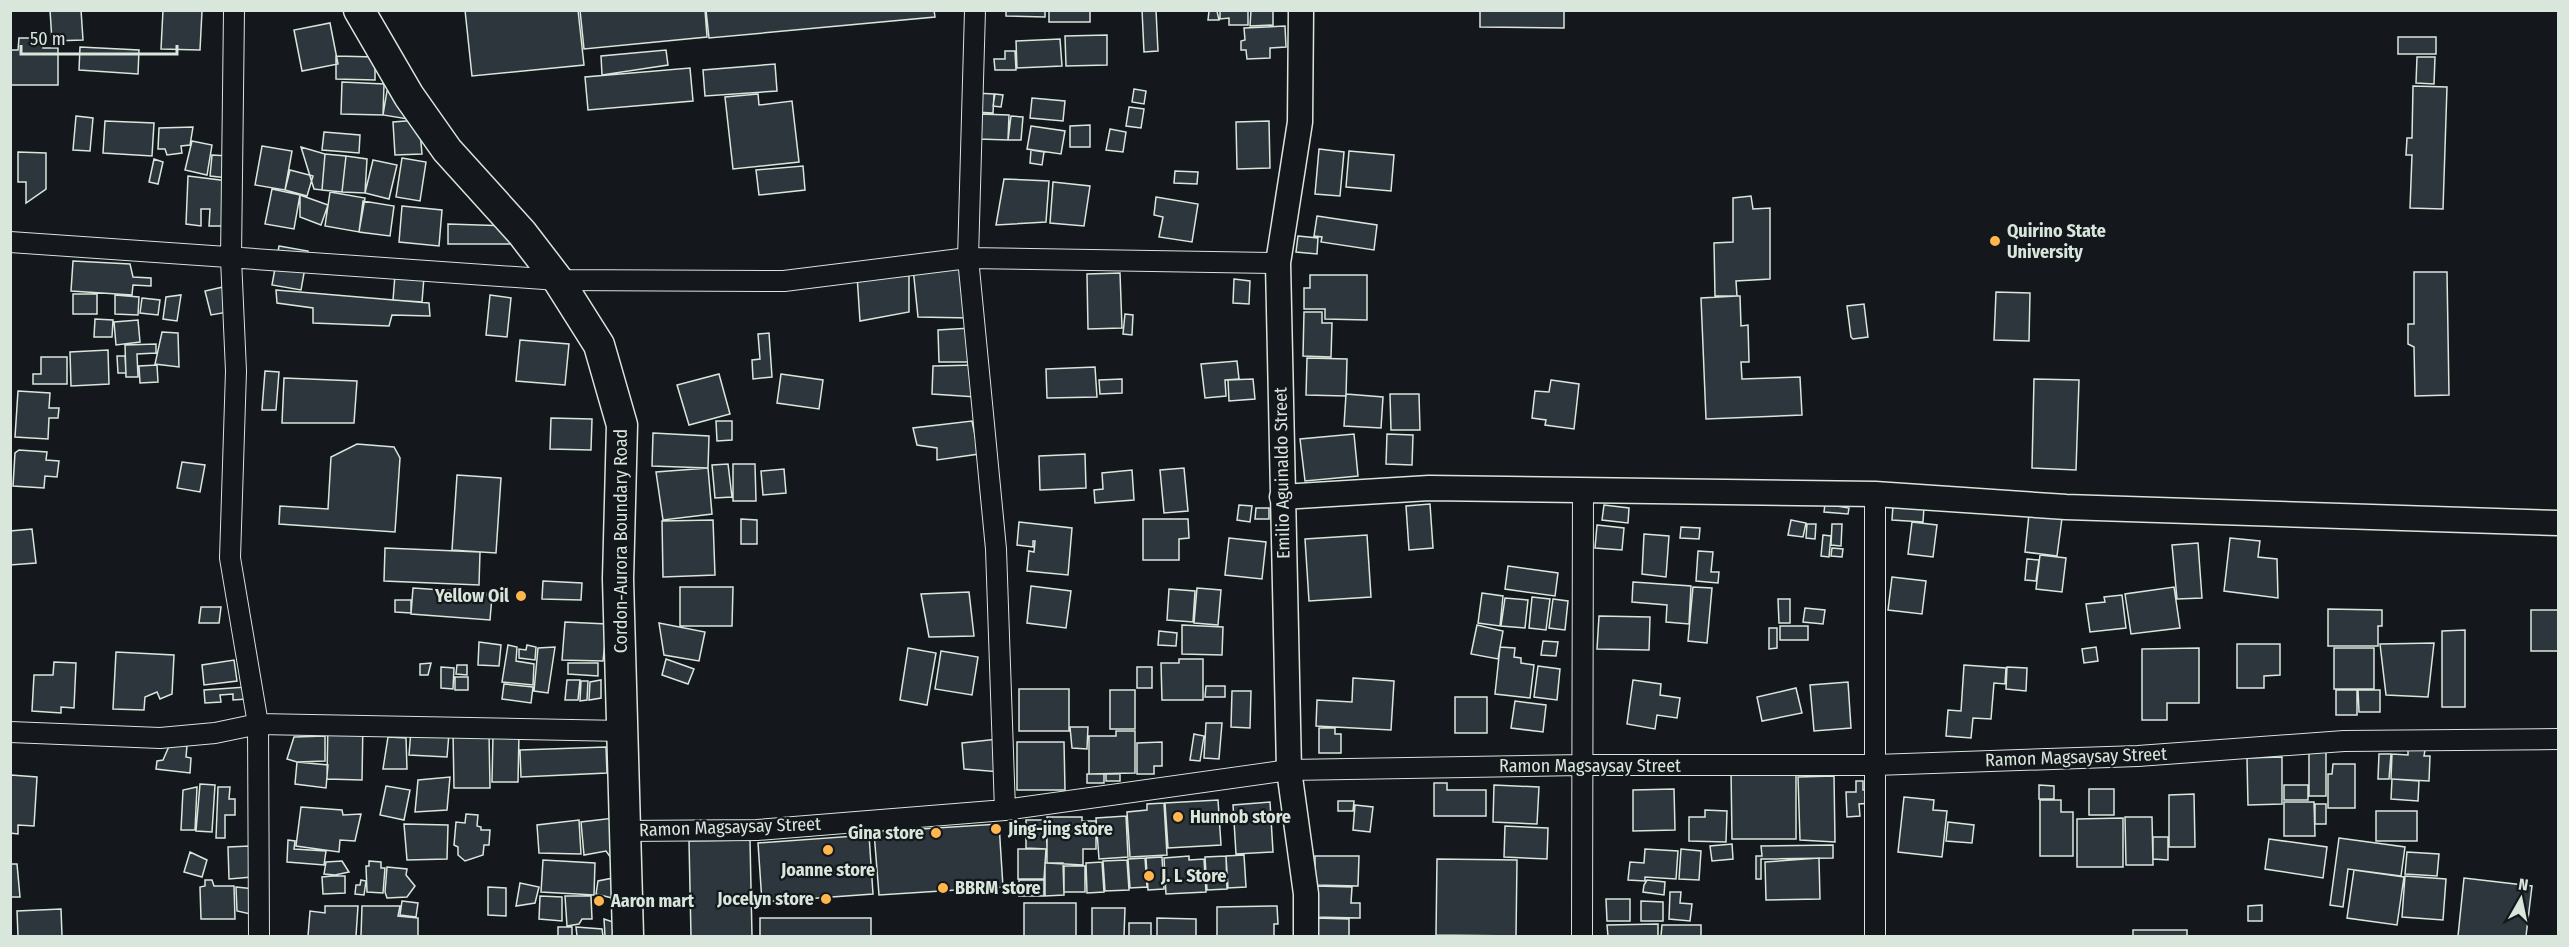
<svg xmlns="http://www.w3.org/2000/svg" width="2569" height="947" font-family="'Fira Sans Condensed',sans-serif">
  <rect width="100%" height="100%" fill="#14181c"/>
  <path fill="#2c363c" stroke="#d8e6dc" stroke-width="1.5" d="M50,10H81L83,40L52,41Z
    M163,10L202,11L200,50L161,49Z
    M465,10H578L584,65L472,76Z
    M580,10H705L707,37L584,49Z
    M706,10H934L935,17L709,38Z
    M1006,10H1045V17L1006,16Z
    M1049,10H1090V22H1049Z
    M1142,10H1156L1158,51L1144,52Z
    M1220,10H1248V25H1229V18L1220,19Z
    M1251,10H1273V25L1250,26Z
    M1480,10H1564V28L1480,27Z
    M1209,11H1217L1219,20H1208Z
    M330,23L338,64L302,71L294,30Z
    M1285,26L1286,47L1270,48V58L1247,59L1246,50H1241V41L1245,40L1244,28Z
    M1107,35V65L1066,66L1065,36Z
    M2398,37H2436V54H2398Z
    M19,38H43V48H58V85H10V50H18Z
    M1060,39L1062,66L1017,68L1016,41Z
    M80,47L139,50L138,74L79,70Z
    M666,50L668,65L602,75L601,56Z
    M1005,51H1015L1016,70H995L994,59H1005Z
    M336,56L375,57V80L336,79Z
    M2417,57H2435L2434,84L2416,83Z
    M775,64L777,91L705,96L703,70Z
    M690,68L693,101L588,110L585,77Z
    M342,82L384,84L383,115L341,114Z
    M2413,86L2447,87L2443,209L2410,208L2412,155H2406L2407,138H2412Z
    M1134,89L1146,91L1144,104L1132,102Z
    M387,91L418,96L414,120L383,115Z
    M975,93L994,94L993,113L974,112Z
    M758,94L759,105L792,101L799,162L733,169L725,97Z
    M995,94L1003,95L1001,107L993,106Z
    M1032,98L1065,101L1063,121L1030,118Z
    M1129,107L1144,109L1141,128L1126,126Z
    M979,114L1009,115L1008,140L978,139Z
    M76,116L93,118L90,151L73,150Z
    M1011,116L1023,117L1021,140H1008Z
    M419,120L422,154L395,155L393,122Z
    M105,121L154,123L152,156L103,153Z
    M1269,121L1270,168L1237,169L1236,122Z
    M1090,125V147H1070V126Z
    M1031,126L1065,131L1061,154L1027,149Z
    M193,127L190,145L181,146L182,153L167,155L165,149H158L159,128Z
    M1110,129L1126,132L1123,152L1106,150Z
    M324,132L360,135L359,153L322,150Z
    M192,141L212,145L207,175L185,170Z
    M262,146L292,151L285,190L255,185Z
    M301,147L325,154L322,190L314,189Z
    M1319,149L1344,152L1340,196L1315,194Z
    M1031,150L1044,152L1042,165L1030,163Z
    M1349,151L1394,155L1391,191L1346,187Z
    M18,152L46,153V189L26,203V182H18Z
    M325,154L346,156L342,192L322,190Z
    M212,155L229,156L228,178L210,176Z
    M346,156L367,159L365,193L342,192Z
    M402,158L426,162L420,201L396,197Z
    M154,159L163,162L158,184L149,182Z
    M373,160L397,165L389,199L365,193Z
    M803,166L805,190L759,195L756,170Z
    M290,170L313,176L307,196L285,190Z
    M1175,171L1198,172L1197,184L1174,183Z
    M188,176L228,181L226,226H209L210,209H201V226L186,224Z
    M1004,179L1049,181L1046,222L996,225Z
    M1053,182L1090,186L1084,226L1050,223Z
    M272,189L300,195L294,229L265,224Z
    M330,192L365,198L359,232L325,226Z
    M300,195L328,205L321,225L300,217Z
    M1751,196L1753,209L1770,208V279L1736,281L1737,296H1715L1714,243L1733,242V198Z
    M1156,197L1198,204L1192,242L1159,237L1163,217L1154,215Z
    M363,201L394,206L390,236L359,232Z
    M402,206L442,210L439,246L399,242Z
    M1317,216L1377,225L1374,250L1321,242L1322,237L1314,236Z
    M448,224L511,226L517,244H448Z
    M1298,236L1318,238L1317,254L1296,252Z
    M279,246L308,251L301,290L272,285Z
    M73,261L130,264L133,277L151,278V286L133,285L132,295L71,291Z
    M968,261L971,318L918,317L913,268Z
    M396,262L425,264L422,302L393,300Z
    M909,269V312L860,321L857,275Z
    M2414,272H2447L2449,395L2415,396L2414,347L2408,344V324H2414Z
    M1120,273L1122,328L1088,329L1087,274Z
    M1310,275H1367V320L1325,319V309H1304V288H1310Z
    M1234,279L1250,281L1249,304L1233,303Z
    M223,287L228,312L211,315L205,291Z
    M276,290L429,303L430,316L392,315L389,326L313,323V308L277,303Z
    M1996,292L2030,293L2029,341L1994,340Z
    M73,294H97V314H73Z
    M115,295L139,297L138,315L115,314Z
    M181,295L177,321L163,319L166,297Z
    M490,295L511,298L507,337L486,335Z
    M1737,296H1740L1741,326L1748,325L1749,362H1741L1742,379L1800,377L1802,415L1706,419L1701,298Z
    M142,298L160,300L158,315L140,313Z
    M1864,304L1868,337L1853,339L1851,337L1847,306Z
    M1304,312H1322V323H1332L1331,357L1303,356Z
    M1125,314L1133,315L1132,335L1123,334Z
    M95,319L113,320L112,337H94Z
    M138,320L140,342L116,345L114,322Z
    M971,328L974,362H939L938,330Z
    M162,332L178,333L179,367L155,364Z
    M769,333L772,377L753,379L752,360L760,359L758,334Z
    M520,340L569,344L565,385L516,381Z
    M156,344V353L137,354L138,377H126L125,345Z
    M108,350L109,384L71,386L70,352Z
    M117,356H125L126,373H118Z
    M41,357H67V384H33V374H41Z
    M1307,358L1347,359L1346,396L1306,395Z
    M1237,361L1239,379L1225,380L1226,396L1205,398L1201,364Z
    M157,365L158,382L140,383L139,366Z
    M975,365L976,397L932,394L933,366Z
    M1095,367L1097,397L1047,398L1046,369Z
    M265,371L279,372L276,410H262Z
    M719,374L730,414L689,425L677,385Z
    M781,374L823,380L819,409L777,403Z
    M284,378L357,381L354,423H282Z
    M1122,379V393L1100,394L1099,380Z
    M1253,379L1255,399L1229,401L1228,380Z
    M2034,379L2079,380L2076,470L2032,468Z
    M1551,380L1579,384L1574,429L1545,425L1546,420L1532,418L1535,391L1549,392Z
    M18,391L50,393L49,408H59L58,418H49L48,439L15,437Z
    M1346,394L1383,397L1381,428L1344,426Z
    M1390,394H1419L1420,430H1391Z
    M551,418L592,419L591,450L550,449Z
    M716,421H732V440L717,441Z
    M972,421L979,454L937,460V448L917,445L913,428Z
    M653,433L709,436L708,468L652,466Z
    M1354,434L1358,476L1305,481L1300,439Z
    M1387,434L1413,435L1412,465L1386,464Z
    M357,444L394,447L400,458L395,532L279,524L280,506L328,509L331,457Z
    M19,450L47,452L46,460L59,461L57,477L45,476L44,488L13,486L15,453Z
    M1085,454L1086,488L1040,490L1039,456Z
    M182,462L205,465L200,492L177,488Z
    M728,464L732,497L715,498L712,465Z
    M733,464H755L756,501H733Z
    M708,468L712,514L663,520L656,472Z
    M1184,468L1188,511L1164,513L1160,470Z
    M784,469L786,493L763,495L761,471Z
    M1132,470L1134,500L1095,503L1094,490L1103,489L1102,473Z
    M457,475L501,478L496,553L452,550Z
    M1430,504L1433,548L1409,550L1406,506Z
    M1825,504L1849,508L1848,514L1824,512Z
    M1239,505L1252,506L1250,522L1237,520Z
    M1604,505L1629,508L1628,523L1602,520Z
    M1893,505L1924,507L1923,522L1892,520Z
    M1256,508H1269V519H1255Z
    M2029,514L2062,518L2057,556L2025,552Z
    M741,519L757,520V544H741Z
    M1143,519H1188L1189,538L1179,539V560H1143Z
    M713,520L715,575L663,577L662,521Z
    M1791,520L1806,523L1803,537L1788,535Z
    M1019,522L1072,528L1068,575L1027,571L1029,551L1034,552L1035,541H1033V547L1017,545Z
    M1912,522L1937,525L1933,557L1908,554Z
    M1807,524H1816L1815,539L1806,538Z
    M1832,524H1842L1841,546L1831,545Z
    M1597,525L1624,528L1622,550L1595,548Z
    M1681,527L1700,528L1699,539L1680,538Z
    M32,529L36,563L10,565V531Z
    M1644,534L1669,536L1666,577L1642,574Z
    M1367,535L1371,597L1309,601L1305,539Z
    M1823,535L1831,536L1829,557L1821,556Z
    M1229,538L1266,542L1262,579L1225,575Z
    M2230,538L2260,541L2258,557L2277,559L2278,598L2224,591Z
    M2198,543L2202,598L2177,599L2172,545Z
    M385,548L480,552L479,585L384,581Z
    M1832,548L1843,549L1842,557L1831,556Z
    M1698,551L1713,552L1711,572H1719L1718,583L1696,581Z
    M2040,555L2066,558L2062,592L2036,589Z
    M2027,559L2039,560L2036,581L2025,580Z
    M1508,566L1558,573L1555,596L1505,589Z
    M1892,577L1926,581L1922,614L1888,610Z
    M543,581L582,583L581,600L542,599Z
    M1633,582L1691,586L1689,624L1666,622L1667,605L1632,602Z
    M1031,586L1071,591L1066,628L1027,623Z
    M680,587H733L732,626H680Z
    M1693,587L1712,588L1707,643L1688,641Z
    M2174,587L2180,628L2131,634L2125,594Z
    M413,588L486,593V595L492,596L490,620L411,614Z
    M1197,588L1221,590L1218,625L1194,623Z
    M1169,589L1195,591L1193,622L1167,620Z
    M969,592L974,636L929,637L921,594Z
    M1482,593L1503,596L1500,626L1478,623Z
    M2122,595L2126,628L2090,632L2086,604L2105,602L2104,597Z
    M1532,597L1550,599L1546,630L1529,628Z
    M1505,598L1528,600L1525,628L1501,626Z
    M1553,599L1568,601L1565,630L1549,628Z
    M1778,599H1790V623H1779Z
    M395,600H411V613L395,612Z
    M201,607H221L219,623H199Z
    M1805,608L1825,610L1823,624L1803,622Z
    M2328,609L2382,610V626H2378V646H2328Z
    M2531,610H2558V651H2531Z
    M1599,616L1650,617L1649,650L1597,649Z
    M565,622L607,624L603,661L562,660Z
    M659,623L705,632L699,661L664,655Z
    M1182,625L1223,627L1222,655L1182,654Z
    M1477,625L1503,631L1498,659L1471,654Z
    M1780,626H1808V640H1780Z
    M1769,628H1777V648L1769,649Z
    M2465,630V707H2442V631Z
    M1159,631L1177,633L1176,646L1158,645Z
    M1543,641L1558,642L1556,656L1541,655Z
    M479,642L501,645L499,666L478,665Z
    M2434,643L2428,697L2386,695L2380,644Z
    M2237,644H2280V675L2264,676V688H2237Z
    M508,645L517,647L516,661L534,664L533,685L502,682Z
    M527,645L536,647L535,660L519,658V649L526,650Z
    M555,647L548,693L534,691L538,648Z
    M1500,647L1515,648L1514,657L1521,658V663L1534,665L1530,698L1495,694Z
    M2096,647L2098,661L2084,663L2082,649Z
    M908,648L936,653L927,705L900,700Z
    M2199,648V703H2167V720H2142V649Z
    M2334,648H2374V689H2334Z
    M941,651L978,657L972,695L935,689Z
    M116,652L174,655L172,694L160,699L157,692L145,697L144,710L113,709Z
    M666,659L694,669L688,684L662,675Z
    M1179,659H1203V700H1162L1161,663H1179Z
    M234,660L237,681L204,685L202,665Z
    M54,662L76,663L74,708L61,707V713L32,711L34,675H53Z
    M431,663L428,675H420V664Z
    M568,663H598V676L568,674Z
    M457,665H467V675L456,674Z
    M1964,665L2006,668L2005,684L1994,683L1991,719L1973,718L1971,738L1946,736L1948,710L1961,711Z
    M1538,666L1560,669L1557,700L1534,697Z
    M441,667L454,668L453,689L441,688Z
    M1137,667H1152V688H1137Z
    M2007,667L2027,668L2026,691L2006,689Z
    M455,677H468V690H455Z
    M1353,678L1394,681L1391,730L1316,726L1317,700L1352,702Z
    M567,680H580L578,700H565Z
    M601,680V698L589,700L590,682Z
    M1633,680L1661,684L1660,695L1680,698L1677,718L1657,715L1655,729L1627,724Z
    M581,681H588L587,700L580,701Z
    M1848,682L1851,728L1814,731L1810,685Z
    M504,684L533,687L531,703L502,699Z
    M1206,686H1225V697H1205Z
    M246,687L247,699L233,700V694L220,695L221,702L205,703L204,690Z
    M1796,688L1802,713L1762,721L1757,697Z
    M1019,689H1069V731H1019Z
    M1110,690H1135V729H1110Z
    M2336,690H2357V715H2336Z
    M2358,690H2380V712H2359Z
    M1232,691H1251L1250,728L1231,727Z
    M1455,697H1487V733H1455Z
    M1515,701L1546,705L1543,732L1511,728Z
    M328,719L363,720L362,780L327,779Z
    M1206,723H1222L1219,759L1204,758Z
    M1070,727H1088L1087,749L1072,748Z
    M1319,728H1335V734H1341V753H1319Z
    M411,730L449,733L447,757L409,755Z
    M1116,731H1135V773L1089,774V736H1116Z
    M453,733H489L490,788H454Z
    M493,734H519L518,782H492Z
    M1194,734L1204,736L1200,761L1190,760Z
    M325,736V761L297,762L287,759L294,737Z
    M388,737L406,738L407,769H383Z
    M998,739L1001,772L964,769L962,743Z
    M1017,742H1064L1065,790H1017Z
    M1162,742V766H1154V774H1137V743Z
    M170,744L187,746L186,757L191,758L190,773L156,769L157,761L163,760Z
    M606,747L607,773L521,777L520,750Z
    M2408,749L2425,750L2424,756H2430L2429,781L2391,779L2392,754L2408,755Z
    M2326,752V796H2309V753Z
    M2379,754H2391L2389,779H2378Z
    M2282,757V804L2248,805L2247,758Z
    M297,762L328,765L326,788L295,784Z
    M2333,764H2355V808H2328V774H2332Z
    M1731,770H1796V839H1732Z
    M1087,774H1104V783H1087Z
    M1106,774H1120V781H1106Z
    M11,775L37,777L34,826L18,825V834L10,833Z
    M1834,776L1835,842L1800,840L1798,777Z
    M450,777L447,810L415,812L418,780Z
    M2392,779L2419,781L2418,801L2391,799Z
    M1856,781H1863V790L1872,789L1873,803L1859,804L1860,816L1847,817L1846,792H1856Z
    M1434,783H1447V790H1486V816H1434Z
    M200,784L215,785L212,832L196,831Z
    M1494,785L1539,787L1537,824L1493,822Z
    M2039,785L2054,786V799H2039Z
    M2284,785H2308V800H2284Z
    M386,786L410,790L404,820L380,815Z
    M197,787L195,830H181L183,790Z
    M218,787H230L229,799H235V815H225V838H216Z
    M1674,789L1675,830L1633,831V790Z
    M2089,789H2114V815H2089Z
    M2194,794L2195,847H2169V795Z
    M1904,797L1934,800L1933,810L1947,811L1942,857L1898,852Z
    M1218,800L1221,845L1168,848L1165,803Z
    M2040,800H2061V812H2073V856H2040Z
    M1338,801H1354L1353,811H1338Z
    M1270,802L1273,852L1236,854L1233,805Z
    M2284,802H2314L2315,836H2284Z
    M1164,803L1167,855L1130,857L1127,812L1147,810V804Z
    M2315,804H2326V824H2315Z
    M1355,805L1373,807L1370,832L1353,830Z
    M301,807L342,810L343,815L361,814L355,841L340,840L339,852L296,846Z
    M1705,810L1727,811L1726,842L1689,841V817H1705Z
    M2376,811H2417V841H2376Z
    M466,814L478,815L477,826L481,827V830H490L489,845H484L483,855L465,861L458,855V847L454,845L456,822L465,823Z
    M1126,816L1128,857L1099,859L1096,818Z
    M1047,817H1082V821H1096V849H1083V865L1047,863Z
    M2125,817H2152L2153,865H2126Z
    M614,818L611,858L606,851L584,855L581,822Z
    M2123,818V867H2077V819Z
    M579,820L581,854L539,853L537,825Z
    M1026,820H1046L1047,849L1026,848Z
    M1948,822L1974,825L1972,843L1946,841Z
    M404,824L448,825L447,859L407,860Z
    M999,824L1003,887L879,895L874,832Z
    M1505,826L1548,828L1547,859L1504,857Z
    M869,835L873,894L762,902L758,843Z
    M2153,837H2168V860L2153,859Z
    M2339,838L2405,847L2401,876L2348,869L2343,907L2330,905Z
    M2269,839L2327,847L2323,878L2265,869Z
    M288,840L295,841L294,849L326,851L324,865L287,862Z
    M750,840L752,936H691L689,841Z
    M1732,844L1733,859L1712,861L1710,846Z
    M1833,845V858L1761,859V879H1756V856H1762L1761,846Z
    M250,846L252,877L229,879L228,847Z
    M1018,849H1046L1044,879H1018Z
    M1645,849L1678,851L1676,879L1645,877V881L1628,880L1630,862L1644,863Z
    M1681,849L1701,851L1699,880L1679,879Z
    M190,852L207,860L202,877L184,872Z
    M2407,852L2439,854L2437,876L2405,874Z
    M1244,855L1246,887L1228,888L1226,856Z
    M1189,856V860L1204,859L1206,892L1166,894L1164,858Z
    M1226,856L1227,889L1207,890L1205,857Z
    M1315,856H1359L1358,886L1315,885Z
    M1162,857L1164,889L1148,890L1146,858Z
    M1145,858L1147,887L1130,888L1128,859Z
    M1819,858L1820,899L1766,900L1765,862Z
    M1437,859L1517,860L1516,936L1436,935Z
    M543,860L595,863L594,895L541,892Z
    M1127,860L1129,890L1105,891L1103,861Z
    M342,861L349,872L335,875L324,874L326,862Z
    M369,861L381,862V868H385L383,893L367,892L366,866H369Z
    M1102,862L1104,892L1087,893L1086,863Z
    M1045,863H1063L1064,895L1045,896Z
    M10,864H17L20,897H10Z
    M1064,866H1085V892H1064Z
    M387,867L407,869L406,875L415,886L407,897L387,898L385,892Z
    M2354,870L2404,877L2397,925L2347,918Z
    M332,876H345V893L323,894L322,877Z
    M2405,876L2446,879L2443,920L2402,917Z
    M613,878L612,898L596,894L598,881Z
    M2464,878L2532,886L2526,936H2458Z
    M205,880H212L214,886H234L235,919H201L200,887L205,886Z
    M361,880L366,881L364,895L355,894L356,885H360Z
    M1019,880H1044V896H1019Z
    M1647,880L1665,882L1664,895L1643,892L1644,885Z
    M520,883L539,887L535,903L516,906Z
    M1315,886L1352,887L1351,903H1360V918L1314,917Z
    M236,887L255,889V915L237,911Z
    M488,887L506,888V916L488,915Z
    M1670,892H1681L1680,903L1692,904L1690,921L1669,919Z
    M540,896L562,897V921L539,919Z
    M565,896H591L592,919H582L579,924L567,926Z
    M1606,899H1630V921H1607Z
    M402,901L418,903L416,917L400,915Z
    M1641,901L1663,902V921H1641Z
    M1024,903H1076V936H1024Z
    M2262,905V921H2248V906Z
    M325,906H358L356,936H308L310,911L325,913Z
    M362,906H400L398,916L418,918V936H361Z
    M1277,906L1278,924H1274V936H1217V907Z
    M1092,908H1125L1124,936H1092Z
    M61,909L62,936H18L17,911Z
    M760,918H871V936H760Z
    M1157,918L1196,919V936H1157Z
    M1315,918L1349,919V936H1311Z
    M604,919L619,924L620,936H605Z
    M1129,923H1151V936H1129Z
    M1658,924V936H1608L1607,925Z
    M1662,925H1701V936H1661Z
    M558,927H572V936H558Z
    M576,927L602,929L603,936H577Z
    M2133,930H2187V936H2133Z"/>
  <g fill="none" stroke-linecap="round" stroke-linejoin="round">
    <defs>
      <path id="minor" d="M234,10L231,259L236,371L230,558L258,724L259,936
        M975,10L968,258L996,549L1005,810
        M10,242L558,280L784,281L968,258L1278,263
        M10,732L160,738L215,733L258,724L623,731
        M625,831L757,830L1005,810L1289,770L1581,765H1875L2138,756L2344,741L2558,739
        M1582,936L1583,490
        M1875,936V494"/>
      <path id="tertiary" d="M1301,10L1300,122L1278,263L1289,770L1306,894V936
        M1282,497L1429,488L1875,494L2066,507L2558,523"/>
      <path id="primary" d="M359,10L409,96L447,150L522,233L558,280L599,345L622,425L618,579L628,936"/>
    </defs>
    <use href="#minor" stroke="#d8e6dc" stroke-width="22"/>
    <use href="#tertiary" stroke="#d8e6dc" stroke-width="27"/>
    <use href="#primary" stroke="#d8e6dc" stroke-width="33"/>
    <use href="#minor" stroke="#14181c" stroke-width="20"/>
    <use href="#tertiary" stroke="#14181c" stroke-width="24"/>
    <use href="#primary" stroke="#14181c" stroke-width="30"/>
  </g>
  <g fill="#ffb74d" stroke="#14181c" stroke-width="2">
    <circle cx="1995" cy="241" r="6"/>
    <circle cx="521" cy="596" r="6"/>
    <circle cx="1178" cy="817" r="6"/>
    <circle cx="996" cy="829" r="6"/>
    <circle cx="936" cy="833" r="6"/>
    <circle cx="828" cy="850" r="6"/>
    <circle cx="1149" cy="876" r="6"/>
    <circle cx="943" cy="888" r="6"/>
    <circle cx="826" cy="899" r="6"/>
    <circle cx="599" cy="901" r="6"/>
  </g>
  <g text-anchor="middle" stroke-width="4.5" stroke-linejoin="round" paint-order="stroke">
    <g font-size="18" font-weight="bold" fill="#d8e6dc" stroke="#14181c" text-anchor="start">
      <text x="2007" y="237">Quirino State<tspan x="2007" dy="21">University</tspan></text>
      <text x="509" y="602" text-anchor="end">Yellow Oil</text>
      <text x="1190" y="823">Hunnob store</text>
      <text x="1008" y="835">Jing-jing store</text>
      <text x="924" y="839" text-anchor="end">Gina store</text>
      <text x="828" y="876" text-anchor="middle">Joanne store</text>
      <text x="1161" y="882">J. L Store</text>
      <text x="955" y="894">BBRM store</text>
      <text x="814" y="905" text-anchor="end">Jocelyn store</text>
      <text x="611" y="907">Aaron mart</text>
    </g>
    <g font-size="18" fill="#d8e6dc" stroke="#14181c">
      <text transform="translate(1282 473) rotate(-91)" y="6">Emilio Aguinaldo Street</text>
      <text transform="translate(621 541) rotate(-90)" y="6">Cordon-Aurora Boundary Road</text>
      <text transform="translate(2076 757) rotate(-2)" y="6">Ramon Magsaysay Street</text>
      <text x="1590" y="772">Ramon Magsaysay Street</text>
      <text transform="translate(730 827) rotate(-2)" y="6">Ramon Magsaysay Street</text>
    </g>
  </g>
  <rect width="2569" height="947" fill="none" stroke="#d8e6dc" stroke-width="24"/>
  <g transform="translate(2521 899) rotate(9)" stroke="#14181c" stroke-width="4.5" paint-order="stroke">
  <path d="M0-4.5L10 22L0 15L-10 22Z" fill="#d8e6dc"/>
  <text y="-9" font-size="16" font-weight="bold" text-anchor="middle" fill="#d8e6dc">N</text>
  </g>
  <path d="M21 45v9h156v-9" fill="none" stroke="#d8e6dc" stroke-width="3"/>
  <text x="30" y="45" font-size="18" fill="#d8e6dc" stroke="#14181c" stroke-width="4.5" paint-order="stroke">50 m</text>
</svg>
